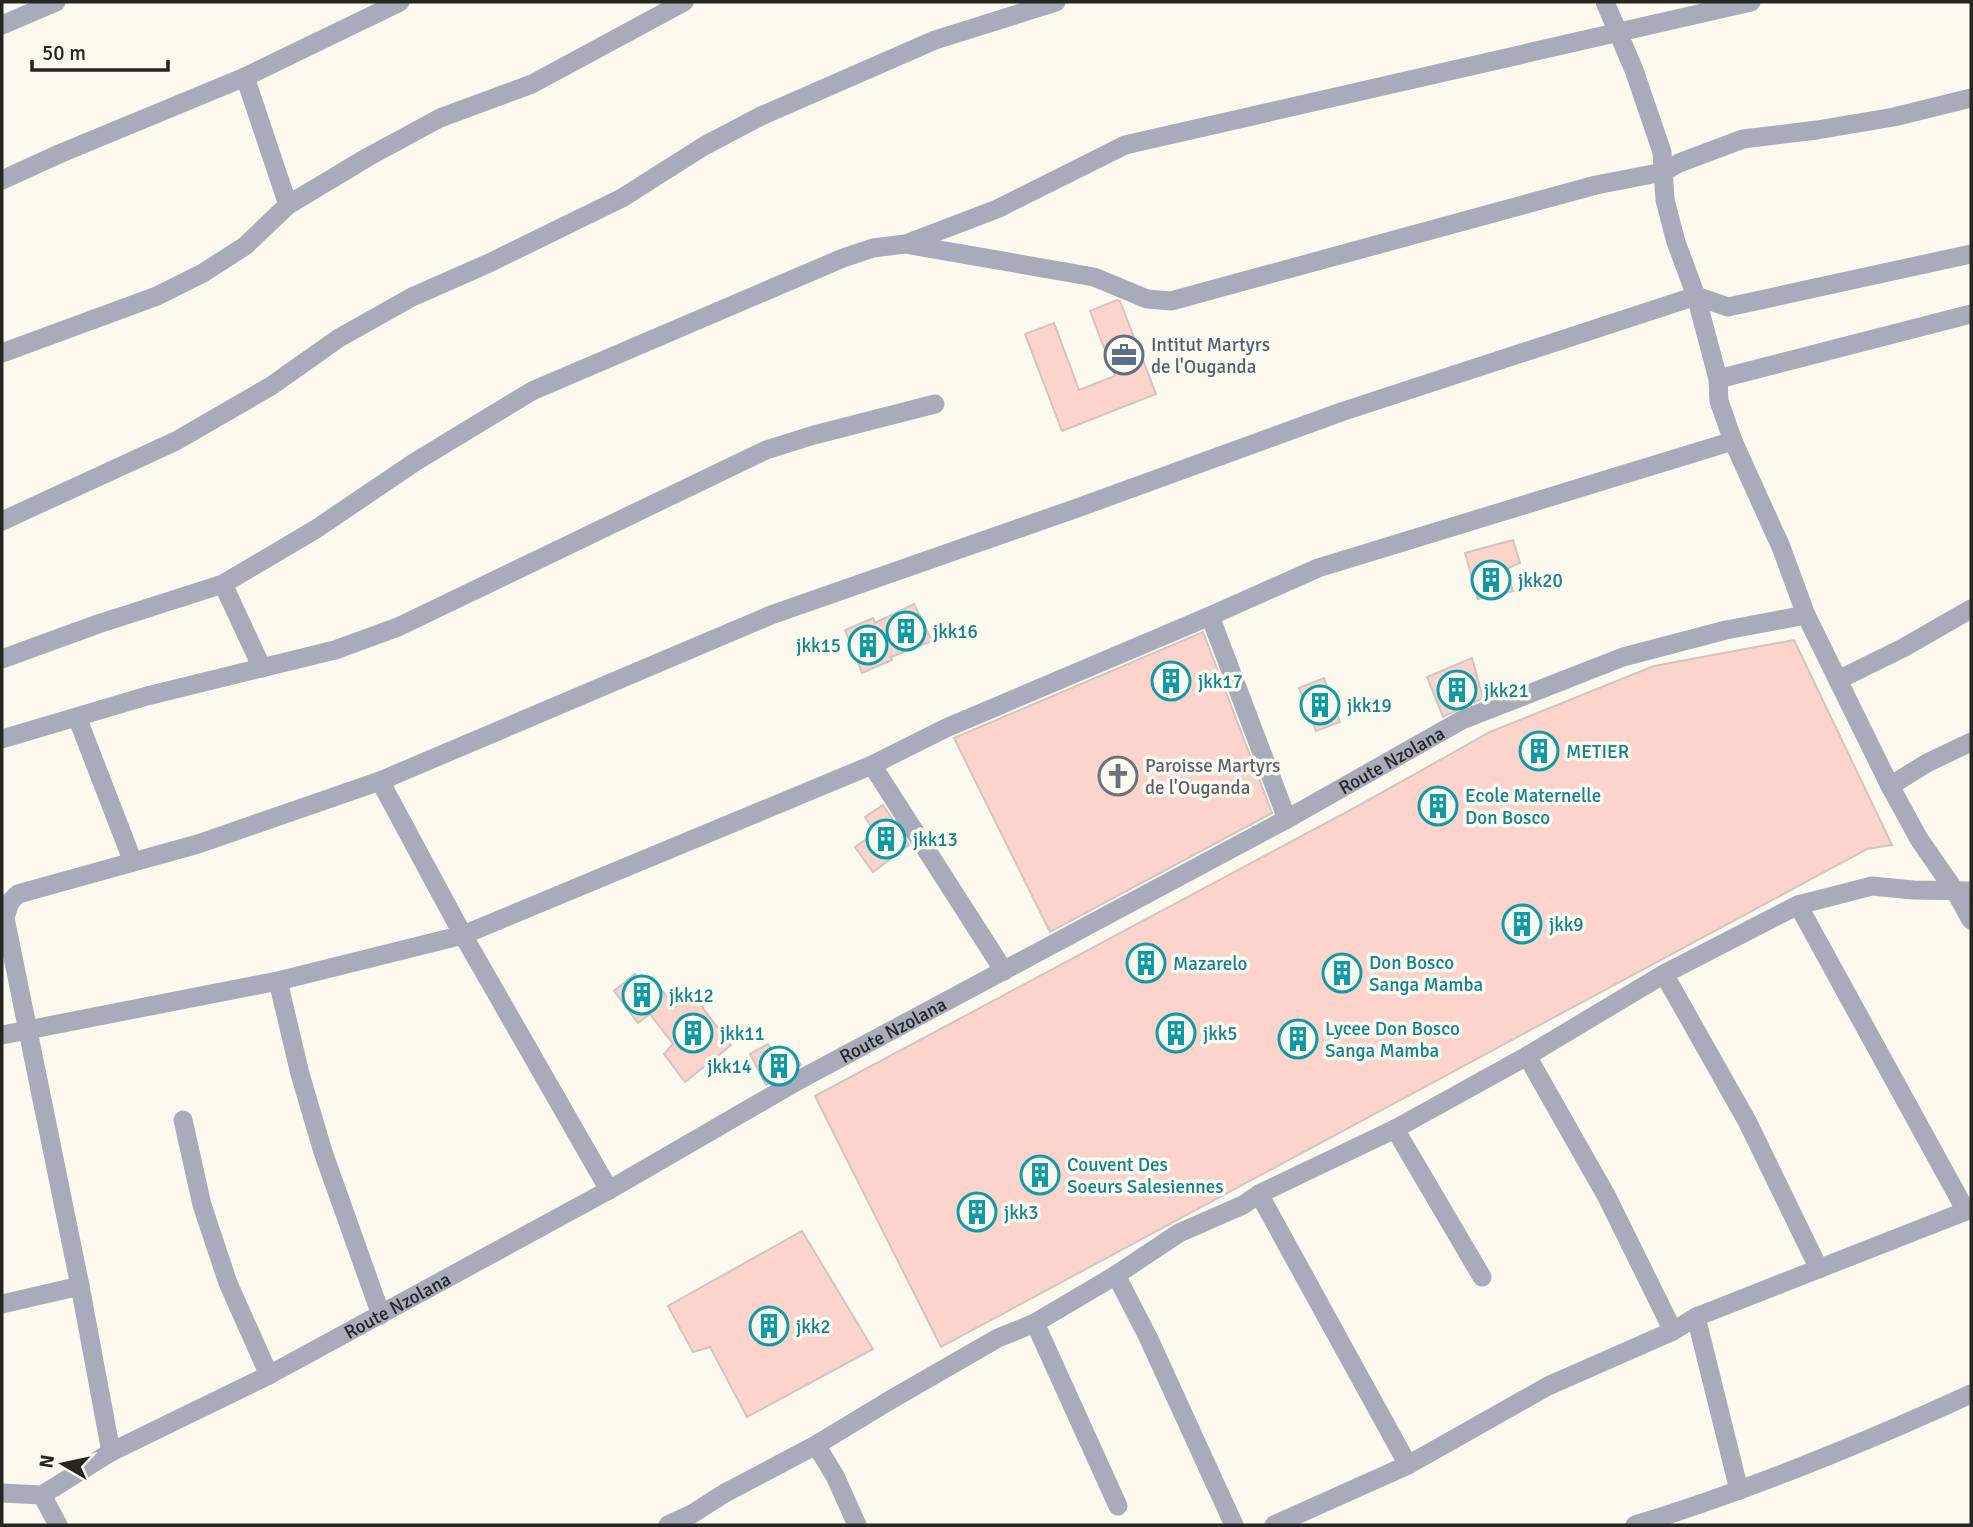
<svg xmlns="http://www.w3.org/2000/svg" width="1973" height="1527" font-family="Signika,sans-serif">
  <rect width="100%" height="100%" fill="#fcfaee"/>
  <path fill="#fdd4cb" stroke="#d1c4c1" stroke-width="2" d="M1117,300L1120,301L1156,394L1062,431L1025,334L1054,323L1079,390L1115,376L1090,311Z
    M1513,540L1520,563L1506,569L1513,591L1478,599L1465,553Z
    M914,604L932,641L891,657L892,660L862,673L845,630L873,618L875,623Z
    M1203,632L1272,813L1050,932L954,738Z
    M1794,640L1892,845L1867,849L941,1347L815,1096L1356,807L1490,732L1654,666Z
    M1472,658L1483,698L1443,717L1427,677Z
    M1324,678L1340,722L1316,731L1299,688Z
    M883,805L909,845L873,872L855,847L875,833L865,817Z
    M635,974L642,984L652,977L675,1007L692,994L731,1045L685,1082L664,1054L673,1044L650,1014L638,1023L614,991Z
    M768,1044L780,1063L794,1055L801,1065L766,1085L750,1054Z
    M802,1231L873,1349L747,1417L710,1347L693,1352L668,1306Z"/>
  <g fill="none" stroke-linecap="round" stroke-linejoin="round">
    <g stroke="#a7abba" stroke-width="19">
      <path d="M1605,2L1634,70L1662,152L1665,200L1676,242L1696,296L1718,379L1719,401L1733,441L1781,547L1806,615L1890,786L1919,839L1955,891L1971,920"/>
      <path d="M2,25L56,2"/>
      <path d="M245,77L288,205"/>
      <path d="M2,180L59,154L245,77L400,2"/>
      <path d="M908,243L997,209L1125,145L1751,2"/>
      <path d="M2,353L157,296L203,273L245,246L288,205L368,157L440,118L532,84L684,2"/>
      <path d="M1718,379L1971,314"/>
      <path d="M2,521L176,441L271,386L339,338L412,297L487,264L622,198L704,146L761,116L935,40L1056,2"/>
      <path d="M223,584L262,668"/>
      <path d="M1210,616L1287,819"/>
      <path d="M2,659L98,624L223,584L316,529L415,462L532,391L843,258L873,248L905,244L1094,277L1147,299L1171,301L1596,185L1663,172L1679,163L1743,139L1817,130L1894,117L1971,98"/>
      <path d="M1838,680L1903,648L1971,609"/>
      <path d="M77,717L133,862"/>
      <path d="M2,739L147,696L335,650L398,627L766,450L814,435L935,404"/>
      <path d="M872,765L1004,971"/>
      <path d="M380,781L463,935L609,1190"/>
      <path d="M1890,786L1927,763L1971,742"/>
      <path d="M1798,905L1966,1211"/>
      <path d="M1664,974L1747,1121L1819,1269"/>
      <path d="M278,981L300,1074L323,1152L381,1315"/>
      <path d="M2,1035L278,981L463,935L872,765L946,728L1210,616L1318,568L1733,441"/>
      <path d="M1527,1056L1607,1197L1673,1331"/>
      <path d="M183,1120L202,1205L228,1283L269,1375"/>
      <path d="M1395,1129L1482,1277"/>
      <path d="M1259,1194L1408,1465"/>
      <path d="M1116,1275L1148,1337L1234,1525"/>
      <path d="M2,1304L80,1286"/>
      <path d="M1696,1317L1739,1490"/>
      <path d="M1035,1323L1118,1506"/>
      <path d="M816,1445L835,1476L857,1525"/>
      <path d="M111,1452L80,1286L5,918L10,902L18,894L198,844L380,781L771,615L1080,507L1341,412L1696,296L1728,307L1971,254"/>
      <path id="s1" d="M2,1493L42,1495L111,1452L269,1375L609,1190L799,1080L1287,819L1462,720L1623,657L1726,630L1806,615"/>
      <path d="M42,1495L58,1525"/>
      <path d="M668,1525L692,1514L725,1493L816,1445L892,1399L998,1338L1035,1323L1116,1275L1179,1233L1243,1205L1259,1194L1395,1129L1527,1056L1664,974L1798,905L1872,886L1913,890L1971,891"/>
      <path d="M1274,1525L1408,1465L1548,1386L1673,1331L1696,1317L1971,1209"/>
      <path d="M1635,1525C1750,1490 1862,1444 1971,1394"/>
    </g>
  </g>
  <defs>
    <symbol id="office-ring" viewBox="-11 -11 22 22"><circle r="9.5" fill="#fcfaee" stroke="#5c6f8a" stroke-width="1.5"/><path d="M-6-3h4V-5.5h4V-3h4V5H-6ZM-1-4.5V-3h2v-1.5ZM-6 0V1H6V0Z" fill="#5c6f8a"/></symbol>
    <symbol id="building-ring" viewBox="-11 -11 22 22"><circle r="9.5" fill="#fcfaee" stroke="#0f9aa8" stroke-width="1.5"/><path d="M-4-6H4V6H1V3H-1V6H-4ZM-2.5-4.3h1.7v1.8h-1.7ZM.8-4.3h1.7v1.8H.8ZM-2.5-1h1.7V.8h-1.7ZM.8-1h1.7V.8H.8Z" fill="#0f9aa8"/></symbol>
    <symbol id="church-ring" viewBox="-11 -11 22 22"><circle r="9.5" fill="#fcfaee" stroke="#6b7280" stroke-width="1.5"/><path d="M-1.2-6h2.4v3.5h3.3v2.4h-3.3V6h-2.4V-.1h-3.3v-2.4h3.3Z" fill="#6b7280"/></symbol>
  </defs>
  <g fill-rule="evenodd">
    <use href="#office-ring" x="1102" y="333" width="44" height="44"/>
    <use href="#building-ring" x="1469" y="558" width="44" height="44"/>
    <use href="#building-ring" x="884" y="609" width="44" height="44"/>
    <use href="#building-ring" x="846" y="623" width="44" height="44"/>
    <use href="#building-ring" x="1149" y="659" width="44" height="44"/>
    <use href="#building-ring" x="1435" y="668" width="44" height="44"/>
    <use href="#building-ring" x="1298" y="683" width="44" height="44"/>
    <use href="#building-ring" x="1517" y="729" width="44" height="44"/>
    <use href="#church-ring" x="1096" y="754" width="44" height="44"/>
    <use href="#building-ring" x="1416" y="784" width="44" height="44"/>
    <use href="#building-ring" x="864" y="817" width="44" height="44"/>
    <use href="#building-ring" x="1500" y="902" width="44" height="44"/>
    <use href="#building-ring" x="1124" y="941" width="44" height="44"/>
    <use href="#building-ring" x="1320" y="951" width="44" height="44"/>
    <use href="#building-ring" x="620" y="973" width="44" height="44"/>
    <use href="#building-ring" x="671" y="1011" width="44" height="44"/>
    <use href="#building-ring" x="1154" y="1011" width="44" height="44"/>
    <use href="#building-ring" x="1276" y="1017" width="44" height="44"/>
    <use href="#building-ring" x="757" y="1044" width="44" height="44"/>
    <use href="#building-ring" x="1018" y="1153" width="44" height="44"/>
    <use href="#building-ring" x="955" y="1190" width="44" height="44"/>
    <use href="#building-ring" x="747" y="1304" width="44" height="44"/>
  </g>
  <g text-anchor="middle" stroke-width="7" stroke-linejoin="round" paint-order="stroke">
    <g font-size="19" fill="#4e5e75" stroke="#fcfaee" text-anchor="start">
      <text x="1151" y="351">Intitut Martyrs<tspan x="1151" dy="22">de l'Ouganda</tspan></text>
    </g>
    <g font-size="19" fill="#0d838f" stroke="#fcfaee" text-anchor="start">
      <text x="1518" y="587">jkk20</text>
      <text x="933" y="638">jkk16</text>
      <text x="841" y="652" text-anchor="end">jkk15</text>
      <text x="1198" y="688">jkk17</text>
      <text x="1484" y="697">jkk21</text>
      <text x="1347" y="712">jkk19</text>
      <text x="1566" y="758">METIER</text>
      <text x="1465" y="802">Ecole Maternelle<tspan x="1465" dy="22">Don Bosco</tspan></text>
      <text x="913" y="846">jkk13</text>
      <text x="1549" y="931">jkk9</text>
      <text x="1369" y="969">Don Bosco<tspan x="1369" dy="22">Sanga Mamba</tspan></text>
      <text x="1173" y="970">Mazarelo</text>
      <text x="669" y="1002">jkk12</text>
      <text x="1325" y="1035">Lycee Don Bosco<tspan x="1325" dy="22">Sanga Mamba</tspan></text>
      <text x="720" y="1040">jkk11</text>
      <text x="1203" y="1040">jkk5</text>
      <text x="752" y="1073" text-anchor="end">jkk14</text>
      <text x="1067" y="1171">Couvent Des<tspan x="1067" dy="22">Soeurs Salesiennes</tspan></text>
      <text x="1004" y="1219">jkk3</text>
      <text x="796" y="1333">jkk2</text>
    </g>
    <g font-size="19" fill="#262621" stroke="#fcfaee">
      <text dy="7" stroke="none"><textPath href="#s1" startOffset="1577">Route Nzolana</textPath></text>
      <text dy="7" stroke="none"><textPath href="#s1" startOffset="1010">Route Nzolana</textPath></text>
      <text dy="7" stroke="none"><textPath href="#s1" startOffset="443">Route Nzolana</textPath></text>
    </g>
    <g font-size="19" fill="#5b616d" stroke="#fcfaee" text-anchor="start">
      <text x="1145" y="772">Paroisse Martyrs<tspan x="1145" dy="22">de l'Ouganda</tspan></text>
    </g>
  </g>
  <rect width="1973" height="1527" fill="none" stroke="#262621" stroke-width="7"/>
  <g transform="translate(63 1464) rotate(279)" stroke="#fcfaee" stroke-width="5" paint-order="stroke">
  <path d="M0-5L12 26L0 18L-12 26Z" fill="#262621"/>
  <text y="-10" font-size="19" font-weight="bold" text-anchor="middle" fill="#262621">N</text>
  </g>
  <path d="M32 60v10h136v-10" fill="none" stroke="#262621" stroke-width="3.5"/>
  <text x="42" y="60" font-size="21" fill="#262621" stroke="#fcfaee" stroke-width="5" paint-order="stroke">50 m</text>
</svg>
